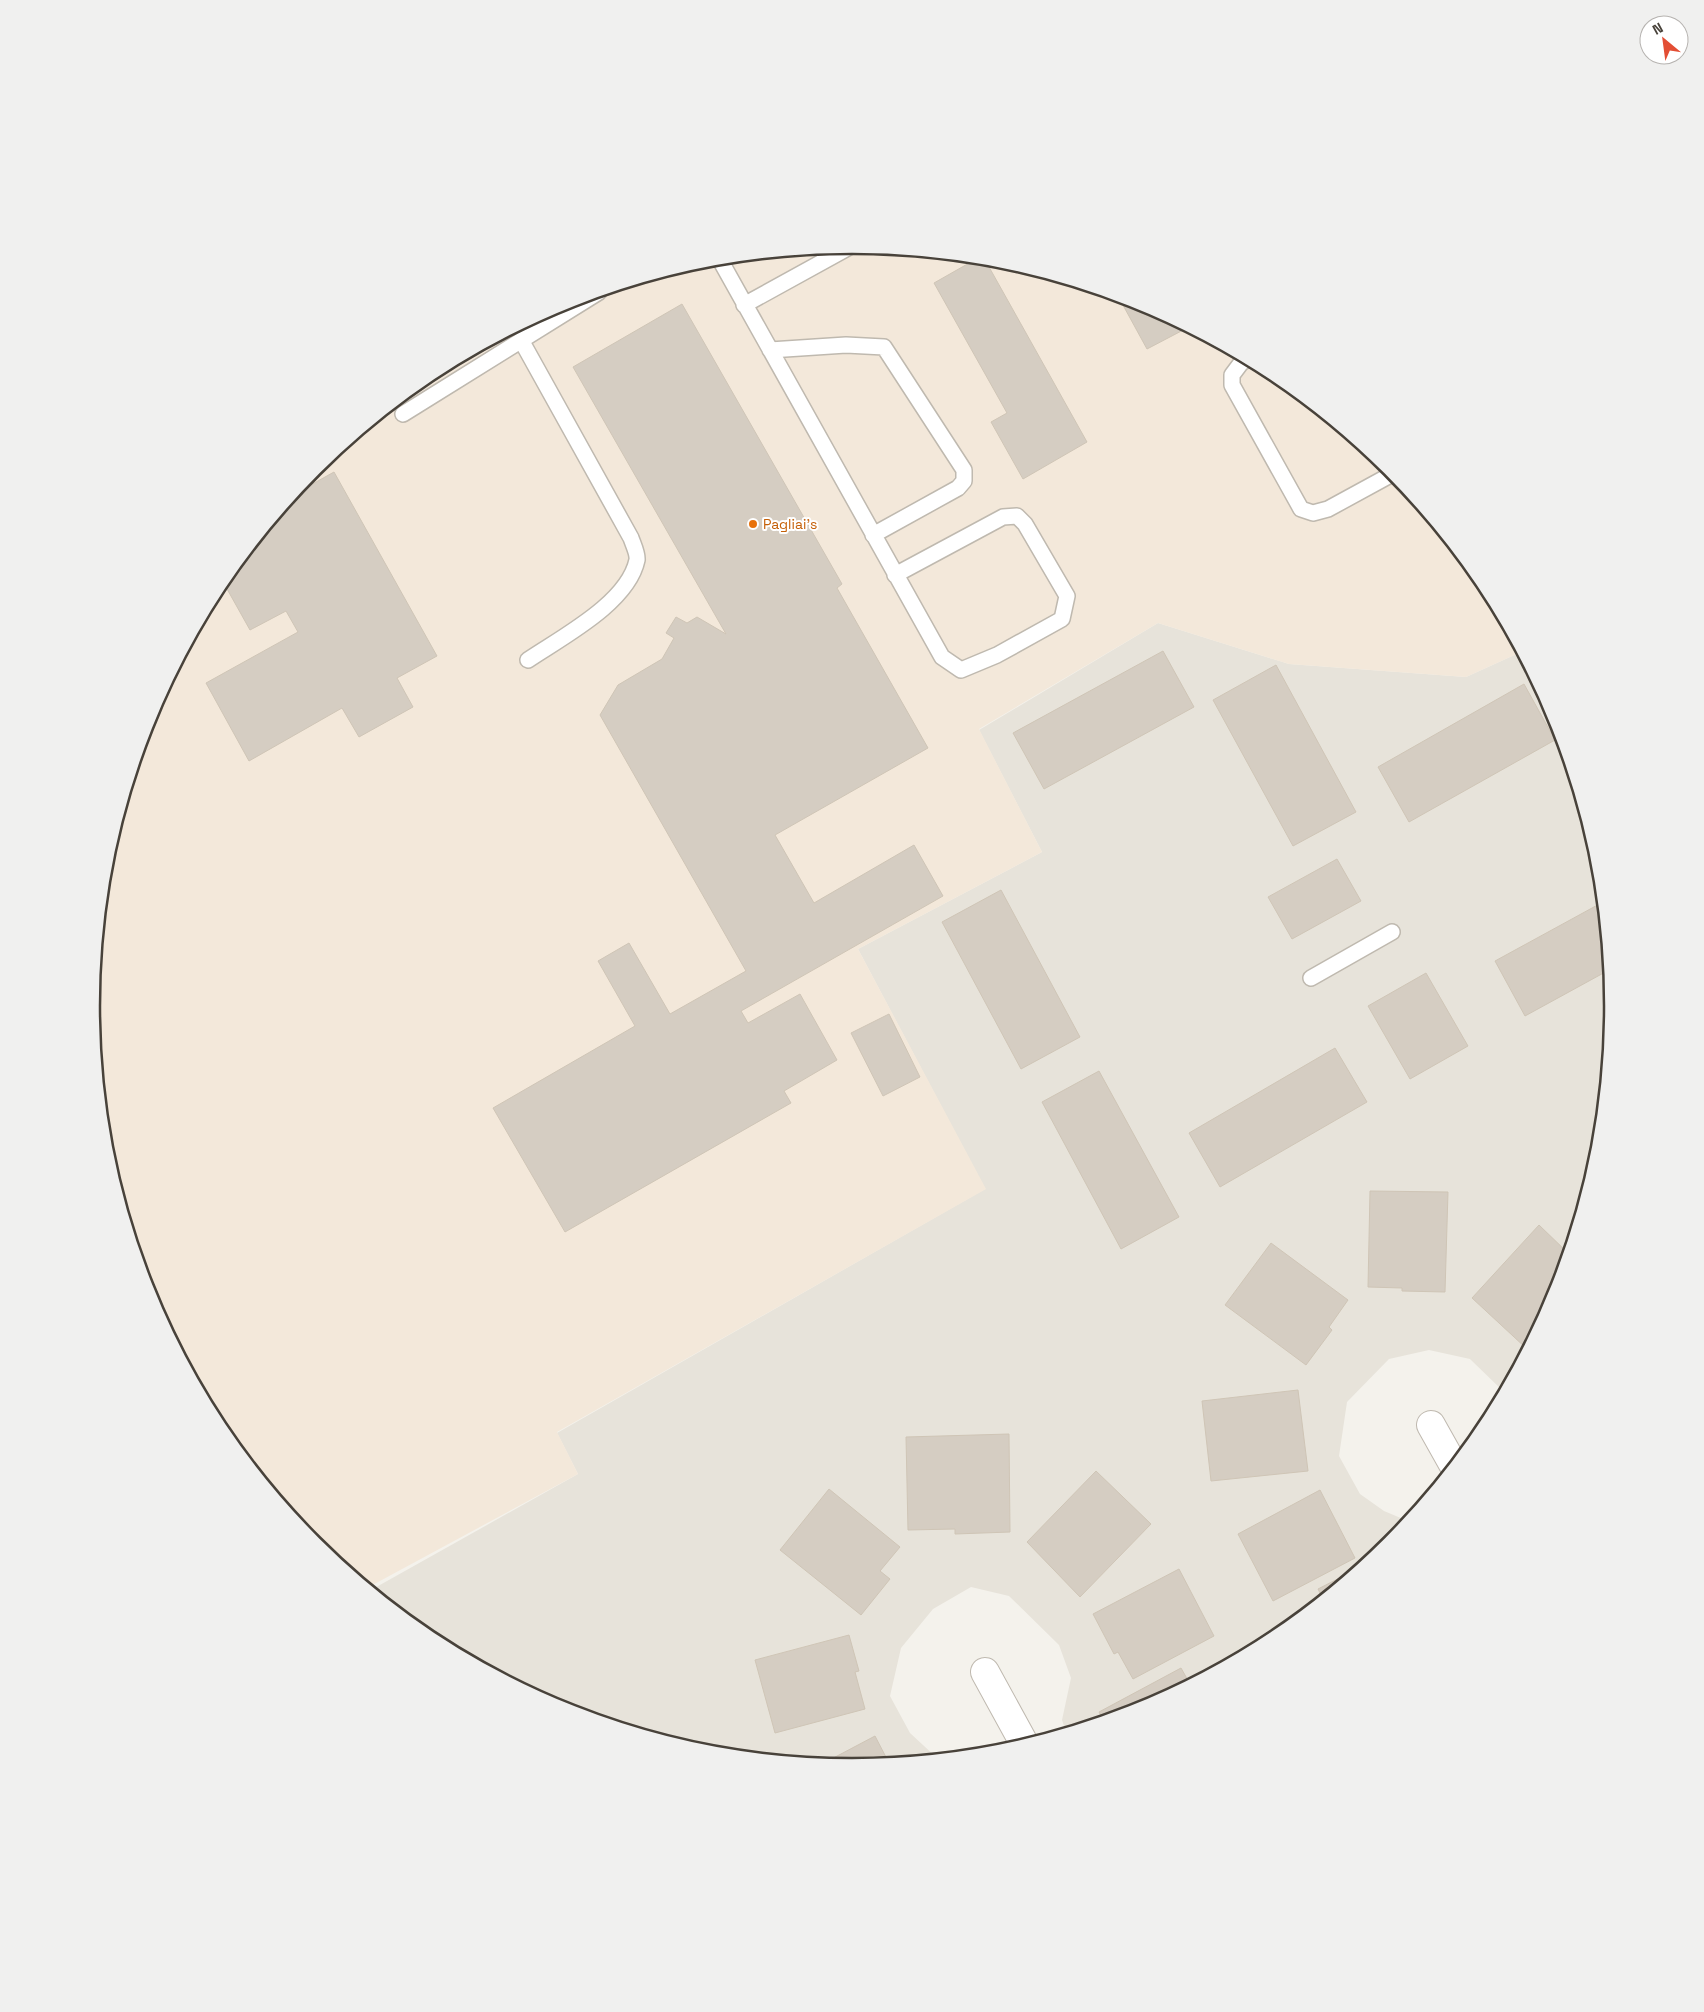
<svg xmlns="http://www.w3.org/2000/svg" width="1704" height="2012" font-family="'Space Grotesk',sans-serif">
  <rect width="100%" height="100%" fill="#f4f2ec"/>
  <path fill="#e7e3da" d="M1158,623L1289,664L1466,677L1521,652L1555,715L1598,858L1613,1006L1598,1155L1555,1297L1504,1392L1470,1359L1429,1350L1389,1359L1347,1402L1339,1456L1360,1494L1384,1511L1408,1521L1390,1544L1274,1639L1143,1709L1066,1732L1062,1720L1071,1678L1059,1645L1009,1596L971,1587L933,1609L901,1648L890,1696L910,1733L937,1758L852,1767L703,1752L561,1709L429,1638L371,1590L578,1474L557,1433L985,1189L858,949L1042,852L979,730Z"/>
  <path fill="#f3e8da" d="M852,245L1001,260L1143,303L1275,374L1390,468L1485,584L1521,652L1466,677L1289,664L1158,623L979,729L1042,852L858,949L986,1189L557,1432L578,1474L367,1588L314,1544L219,1428L149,1297L106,1154L91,1006L106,857L149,715L220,583L314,468L430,373L561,303L704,260Z"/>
  <path fill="#d5cdc2" stroke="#cfc5b6" d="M978,258H984L1087,442L1023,479L991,422L1007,413L934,283Z
    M1118,296L1143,303L1189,327L1147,349Z
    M682,304L842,584L837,588L928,748L775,835L814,903L914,845L943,896L741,1011L748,1023L800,994L837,1060L784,1091L791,1103L565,1232L493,1108L635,1026L598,961L629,943L670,1014L746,971L600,715L618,685L662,659L674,638L666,633L676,617L687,623L697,617L726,634L573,367Z
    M334,472L437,656L397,678L413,707L359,737L342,708L249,761L206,683L298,632L286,611L250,630L222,580L291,496Z
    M1163,651L1194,707L1044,789L1013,733Z
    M1276,665L1356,812L1293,846L1213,700Z
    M1524,684L1555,740L1409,822L1378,767Z
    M1337,859L1361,901L1292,939L1268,897Z
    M1001,890L1080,1037L1021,1069L942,922Z
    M1603,902L1609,970L1525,1016L1495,961Z
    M1426,973L1468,1046L1410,1079L1368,1006Z
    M889,1014L920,1077L883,1096L851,1033Z
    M1335,1048L1367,1102L1220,1187L1189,1133Z
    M1099,1071L1179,1217L1121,1249L1042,1102Z
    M1370,1191L1448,1192L1445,1292L1402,1291V1288L1368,1287Z
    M1539,1225L1568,1253L1555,1297L1527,1349L1472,1298Z
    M1271,1243L1348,1300L1329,1327L1332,1330L1306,1365L1225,1305Z
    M1298,1390L1308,1471L1211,1481L1202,1401Z
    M1009,1434L1010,1532L955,1534V1529L908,1530L906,1437Z
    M1096,1471L1151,1524L1080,1597L1027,1542Z
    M829,1489L900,1547L880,1571L890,1579L861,1615L780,1550Z
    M1320,1490L1355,1558L1273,1601L1238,1534Z
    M1363,1566L1323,1599L1318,1589Z
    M1179,1569L1214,1636L1133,1679L1118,1652L1114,1654L1093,1614Z
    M849,1635L859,1671L855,1672L865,1709L775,1733L755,1660Z
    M1181,1668L1190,1684L1143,1709L1104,1721L1099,1712Z
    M875,1736L889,1763L852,1767L822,1764Z"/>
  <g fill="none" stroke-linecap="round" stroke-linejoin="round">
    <defs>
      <path id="lane" d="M719,258L942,657L961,670L997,655L1062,619L1067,596L1025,524L1017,516L1003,517L895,575
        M744,305L853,245
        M521,340L631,538C633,544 638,554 637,560C628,603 562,637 528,660
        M770,350L846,345L884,347L964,470V481L958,488L873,535
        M1248,359L1241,363L1232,375V385L1301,509L1313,513L1328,509L1394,473
        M403,414L599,292
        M1311,978L1392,932"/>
      <path id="street" d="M1431,1425L1454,1466
        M985,1672L1025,1745"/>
    </defs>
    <use href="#lane" stroke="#bfb9af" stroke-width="18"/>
    <use href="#street" stroke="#bfb9af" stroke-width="30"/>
    <use href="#lane" stroke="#fff" stroke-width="15"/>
    <use href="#street" stroke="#fff" stroke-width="28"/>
  </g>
  <circle fill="#e8710a" stroke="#fff" stroke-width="2" cx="753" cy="524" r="5"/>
  <g text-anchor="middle" stroke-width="4" stroke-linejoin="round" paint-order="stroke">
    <g font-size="14" fill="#c56008" stroke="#fff" text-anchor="start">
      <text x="763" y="529">Pagliai's</text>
    </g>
  </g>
  <path d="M0 0H1704V2012H0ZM100 1006a752 752 0 1 1 1504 0a752 752 0 1 1-1504 0Z" fill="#f0f0ef" fill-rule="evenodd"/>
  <path fill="none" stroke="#48423a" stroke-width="2.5" d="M100 1006a752 752 0 1 1 1504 0a752 752 0 1 1-1504 0Z"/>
  <g transform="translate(1664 40) rotate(331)"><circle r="24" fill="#ffffff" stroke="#b6b3b0"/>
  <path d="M0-4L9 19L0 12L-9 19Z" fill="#e34e34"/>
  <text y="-8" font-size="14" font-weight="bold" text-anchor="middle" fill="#48423a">N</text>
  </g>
</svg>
